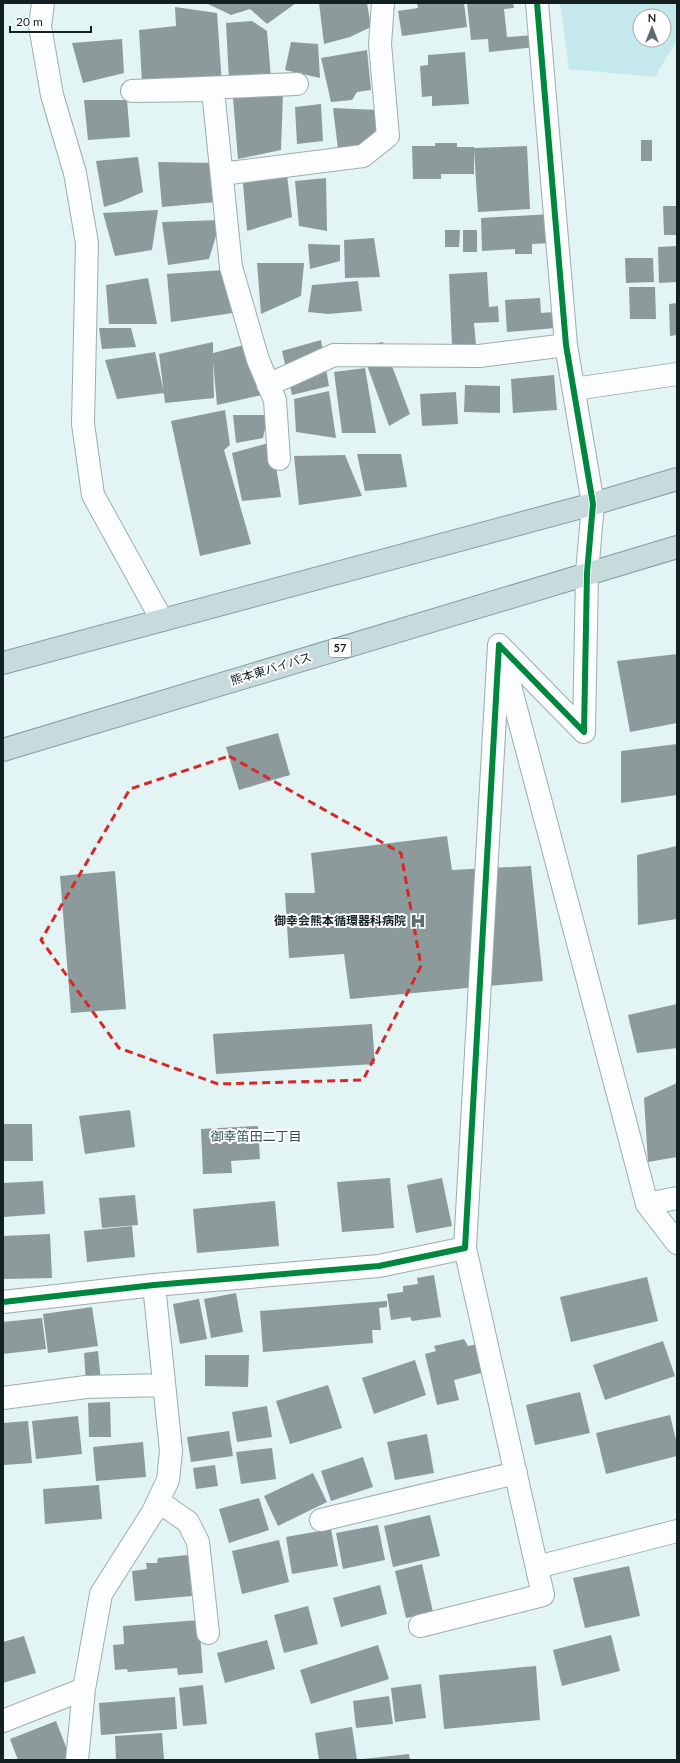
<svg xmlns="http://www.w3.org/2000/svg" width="680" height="1763" font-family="Lato,'Noto Sans JP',sans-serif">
  <rect width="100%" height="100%" fill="#e3f4f5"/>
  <path fill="#c5e8ec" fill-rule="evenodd" d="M560,3H677V40L655,77L569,69ZM640,16H664V40H640Z"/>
  <path fill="#8c9a9b" d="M206,3H296L267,24L250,9L231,15Z
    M319,3H367L371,27L350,37L324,44Z
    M417,3H464L467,27L402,36L398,11L418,8Z
    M467,3H513L514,8L504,9L507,37L534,35L535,47L489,52L488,39L471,40Z
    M175,7L217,13L222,85L177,78L142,82L139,30L176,26Z
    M252,21L267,31L271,78L229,81L226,23Z
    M122,39L124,73L83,83L72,43Z
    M291,42L318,44L320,78L285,70Z
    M367,50L371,90L357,92L352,100L331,102L321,58Z
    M465,52L469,104L432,106V96L422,97L420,66L428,65V55Z
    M283,94L281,150L238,159L233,98Z
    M84,100H127L130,137L88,140Z
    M321,104L323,141L297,144L295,107Z
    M333,108L378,110L391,149H338Z
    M641,140H652V161H641Z
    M435,143H457V147H474V148L527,146L530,209L478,212L474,150V174H441V179H413L412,146H435Z
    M138,157L143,192L120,202L104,207L96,161Z
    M158,162L215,163L217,202L162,207Z
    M287,175L292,217L247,231L243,183Z
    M326,178L327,231L299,226L295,181Z
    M663,206H677V235H664Z
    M158,210L152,250L115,256L103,213Z
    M552,214L553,243L532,244V254H515V249L482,251L481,218Z
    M221,220L209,259L168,265L162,222Z
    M445,230H460L459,247H445Z
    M463,230H477V252H463Z
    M374,238L380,277L345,278L344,240Z
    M308,244L340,245V261L310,269Z
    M677,246V282L659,283L658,247Z
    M625,258H653L654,282L626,283Z
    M257,263H304L301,296L261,314Z
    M223,270L233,313L171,322L167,274Z
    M487,272L489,307L498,306L499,322L474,323L476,345L452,346L449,274Z
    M148,278L157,324H109L106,285Z
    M358,281L362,311L328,314L308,312L312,285Z
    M629,287H655L656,319H630Z
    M540,298L541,313L555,312L556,328L507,332L505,300Z
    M677,303V335L670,336L669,304Z
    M99,328H131L136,347L102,349Z
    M321,340L329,386L292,395L282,351Z
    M213,342V353L248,344L266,394L217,405L213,361L214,398L165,403L159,354Z
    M383,342L410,414L389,426L360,346Z
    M155,352L164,393L117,399L105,360Z
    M365,368L376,433H342L334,372Z
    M554,375L557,410L513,413L511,379Z
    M465,385L500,386V413L464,412Z
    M329,391L336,438L296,432L294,399Z
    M456,392L458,424L422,426L420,394Z
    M225,410L230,445L224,450L251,544L200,556L171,421Z
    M233,415H268L263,438L236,443Z
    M272,442L281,497L242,501L232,453Z
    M357,454H401L407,487L365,491Z
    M345,455L362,496L299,505L294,456Z
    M677,654V723L630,732L617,661Z
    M278,733L290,775L239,790L226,747Z
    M677,744V795L621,803V751Z
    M447,836L452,870L531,866L543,981L350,999L344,954L289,958L285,893H315L311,853Z
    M677,846V919L638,925L637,855Z
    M115,871L126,1009L71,1013L60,876Z
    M677,1004V1048L637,1053L628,1015Z
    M372,1024L375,1064L216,1074L213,1034Z
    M677,1083V1157L648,1162L644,1098Z
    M130,1110L135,1147L85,1154L79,1116Z
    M3,1124H32L33,1161H3Z
    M258,1126L260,1159L231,1161L232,1173L203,1174L201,1129Z
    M390,1178L394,1228L342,1232L337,1182Z
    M442,1178L452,1226L416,1233L407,1185Z
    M43,1181L45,1214L3,1217V1183Z
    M135,1195L138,1225L102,1228L99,1198Z
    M275,1201L279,1246L197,1253L193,1209Z
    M132,1226L135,1257L87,1262L84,1231Z
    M50,1234L52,1278L4,1279L3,1236Z
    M434,1275L441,1317L412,1321L410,1317L391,1320L387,1294L403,1292V1286L418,1284L417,1278Z
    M647,1277L658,1321L571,1342L560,1297Z
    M236,1293L243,1332L211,1338L204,1299Z
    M199,1299L207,1339L180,1344L173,1304Z
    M387,1301V1307L379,1308L381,1330H372L373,1343L263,1352L260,1311Z
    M92,1307L98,1346L48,1353L43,1314Z
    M42,1318L46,1349L3,1354V1322Z
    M464,1339L468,1346L478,1344L485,1372L454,1380L459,1400L437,1405L425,1354L436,1351L434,1346Z
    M663,1341L675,1376L605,1400L593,1365Z
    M98,1351L101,1382L86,1384L84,1353Z
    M205,1355H249L248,1387L205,1386Z
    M415,1360L426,1395L374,1414L362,1378Z
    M328,1385L342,1428L290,1444L276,1401Z
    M580,1392L590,1433L535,1445L526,1405Z
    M110,1402L111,1437H89L88,1403Z
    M267,1406L272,1437L237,1442L232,1412Z
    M670,1415L677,1444V1456L606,1474L596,1433Z
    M78,1416L82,1454L36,1459L32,1421Z
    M28,1421L32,1463L3,1465V1423Z
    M229,1431L233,1456L191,1462L187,1437Z
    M427,1434L434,1473L395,1480L387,1442Z
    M143,1442L146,1477L96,1481L93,1447Z
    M272,1448L276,1479L241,1484L236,1452Z
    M363,1457L373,1487L331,1501L321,1471Z
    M215,1465L218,1486L196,1489L193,1468Z
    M313,1473L327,1502L278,1526L264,1496Z
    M99,1485L102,1519L45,1524L43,1489Z
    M259,1498L269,1530L229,1543L219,1509Z
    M430,1515L440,1556L393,1567L384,1526Z
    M378,1525L385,1560L343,1569L336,1533Z
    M331,1529L338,1566L292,1574L286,1537Z
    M279,1540L289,1582L242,1594L232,1551Z
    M188,1555L192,1596L135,1601L132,1571L147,1569L146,1563H157L158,1558Z
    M422,1564L433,1612L406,1618L395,1571Z
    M629,1566L640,1616L585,1628L573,1578Z
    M380,1585L387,1614L341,1627L333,1598Z
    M308,1606L318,1644L284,1653L274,1615Z
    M199,1620L203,1673L178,1675L177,1668L128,1672L127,1669L115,1670L113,1645L124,1644L123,1626Z
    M611,1635L620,1671L562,1686L553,1650Z
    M24,1636L36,1673L3,1683V1642Z
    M267,1640L275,1669L225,1683L217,1653Z
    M378,1645L389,1679L311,1704L300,1670Z
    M536,1666L540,1720L444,1729L439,1675Z
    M421,1684L426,1718L395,1722L391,1688Z
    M203,1685L207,1724L183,1726L179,1688Z
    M389,1696L393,1724L356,1728L353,1701Z
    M175,1697L177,1729L101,1735L99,1703Z
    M56,1721L70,1757L62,1760H18L10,1739Z
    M352,1727L357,1760H319L315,1733Z
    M162,1733L164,1759L116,1760L115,1736Z
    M409,1754L410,1760H363V1759Z"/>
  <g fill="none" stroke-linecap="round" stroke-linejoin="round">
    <defs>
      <path id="minor" d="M43,3L40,26L52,95L75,173L87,243L83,424L93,495L162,620
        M222,174L363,156L388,136L380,44L383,3
        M268,385L334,355L479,356L566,345
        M574,389L677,374
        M279,459L275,400L258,360L231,267L213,90L132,91L297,84
        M499,645L584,732L587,573L593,504L566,345L537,3
        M504,663L647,1204L677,1243
        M647,1204L677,1198
        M3,1302L154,1285L379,1266L465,1248L499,645
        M3,1398L86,1387L164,1385
        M158,1501L188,1522L198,1542L208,1633
        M321,1520L516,1473
        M537,1567L677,1531
        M420,1626L543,1595L465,1248
        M3,1721L84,1689
        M77,1760L84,1689L101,1594L153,1512L168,1480L171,1451L154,1285"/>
      <path id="trunk" d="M3,663L593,504L677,479
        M3,750L677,547"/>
    </defs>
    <use href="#minor" stroke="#9eacad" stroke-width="24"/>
    <use href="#trunk" stroke="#82a0a2" stroke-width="24"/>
    <use href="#minor" stroke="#fbfdfe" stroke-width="22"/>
    <use href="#trunk" stroke="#c7dadc" stroke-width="22"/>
    <defs>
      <path id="cycleway" d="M499,645L584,732L587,573L593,504L566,345L537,3
        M3,1302L154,1285L379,1266L465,1248L499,645"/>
    </defs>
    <use href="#cycleway" stroke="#fff" stroke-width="8"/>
    <use href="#cycleway" stroke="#00873e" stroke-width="6"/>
  </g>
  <path fill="none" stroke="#d62828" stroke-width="3" stroke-dasharray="8 5" stroke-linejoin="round" d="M229,756L401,853L421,966L363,1080L218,1084L119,1048L41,940L130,789Z"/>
  <defs>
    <symbol id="hospital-bare" viewBox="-9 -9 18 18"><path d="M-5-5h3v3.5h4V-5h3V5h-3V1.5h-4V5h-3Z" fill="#5b6a6c" stroke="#fff" stroke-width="2.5" paint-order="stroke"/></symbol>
  </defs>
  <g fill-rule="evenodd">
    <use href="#hospital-bare" x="407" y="910" width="22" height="22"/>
  </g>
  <g text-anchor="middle" stroke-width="4" stroke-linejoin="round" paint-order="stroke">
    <rect fill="#fff" stroke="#596364" stroke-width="1" x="329" y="639" width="22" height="18" rx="3"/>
    <g font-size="11" font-weight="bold" fill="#122022">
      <text x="340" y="652">57</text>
    </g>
    <g font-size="12" fill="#122022" stroke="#fff">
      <text transform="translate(271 669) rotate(-17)" y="4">熊本東バイパス</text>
    </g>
    <g font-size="12" font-weight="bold" fill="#122022" stroke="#fff" text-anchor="end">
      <text x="406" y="925">御幸会熊本循環器科病院</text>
    </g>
    <g font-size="13" fill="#2d4f53" stroke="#fff">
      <text x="256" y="1141">御幸笛田二丁目</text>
    </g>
  </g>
  <rect width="680" height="1763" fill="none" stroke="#122022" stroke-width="8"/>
  <g transform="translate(652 28)"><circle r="19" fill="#ffffff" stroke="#a0a6a7"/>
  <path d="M0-3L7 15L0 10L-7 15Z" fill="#5b6a6c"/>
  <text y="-6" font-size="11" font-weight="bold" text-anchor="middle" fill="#122022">N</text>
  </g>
  <path d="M10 26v6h81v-6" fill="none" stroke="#122022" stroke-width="2"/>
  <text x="16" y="26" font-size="12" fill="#122022" stroke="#ffffff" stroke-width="3" paint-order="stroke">20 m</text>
</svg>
